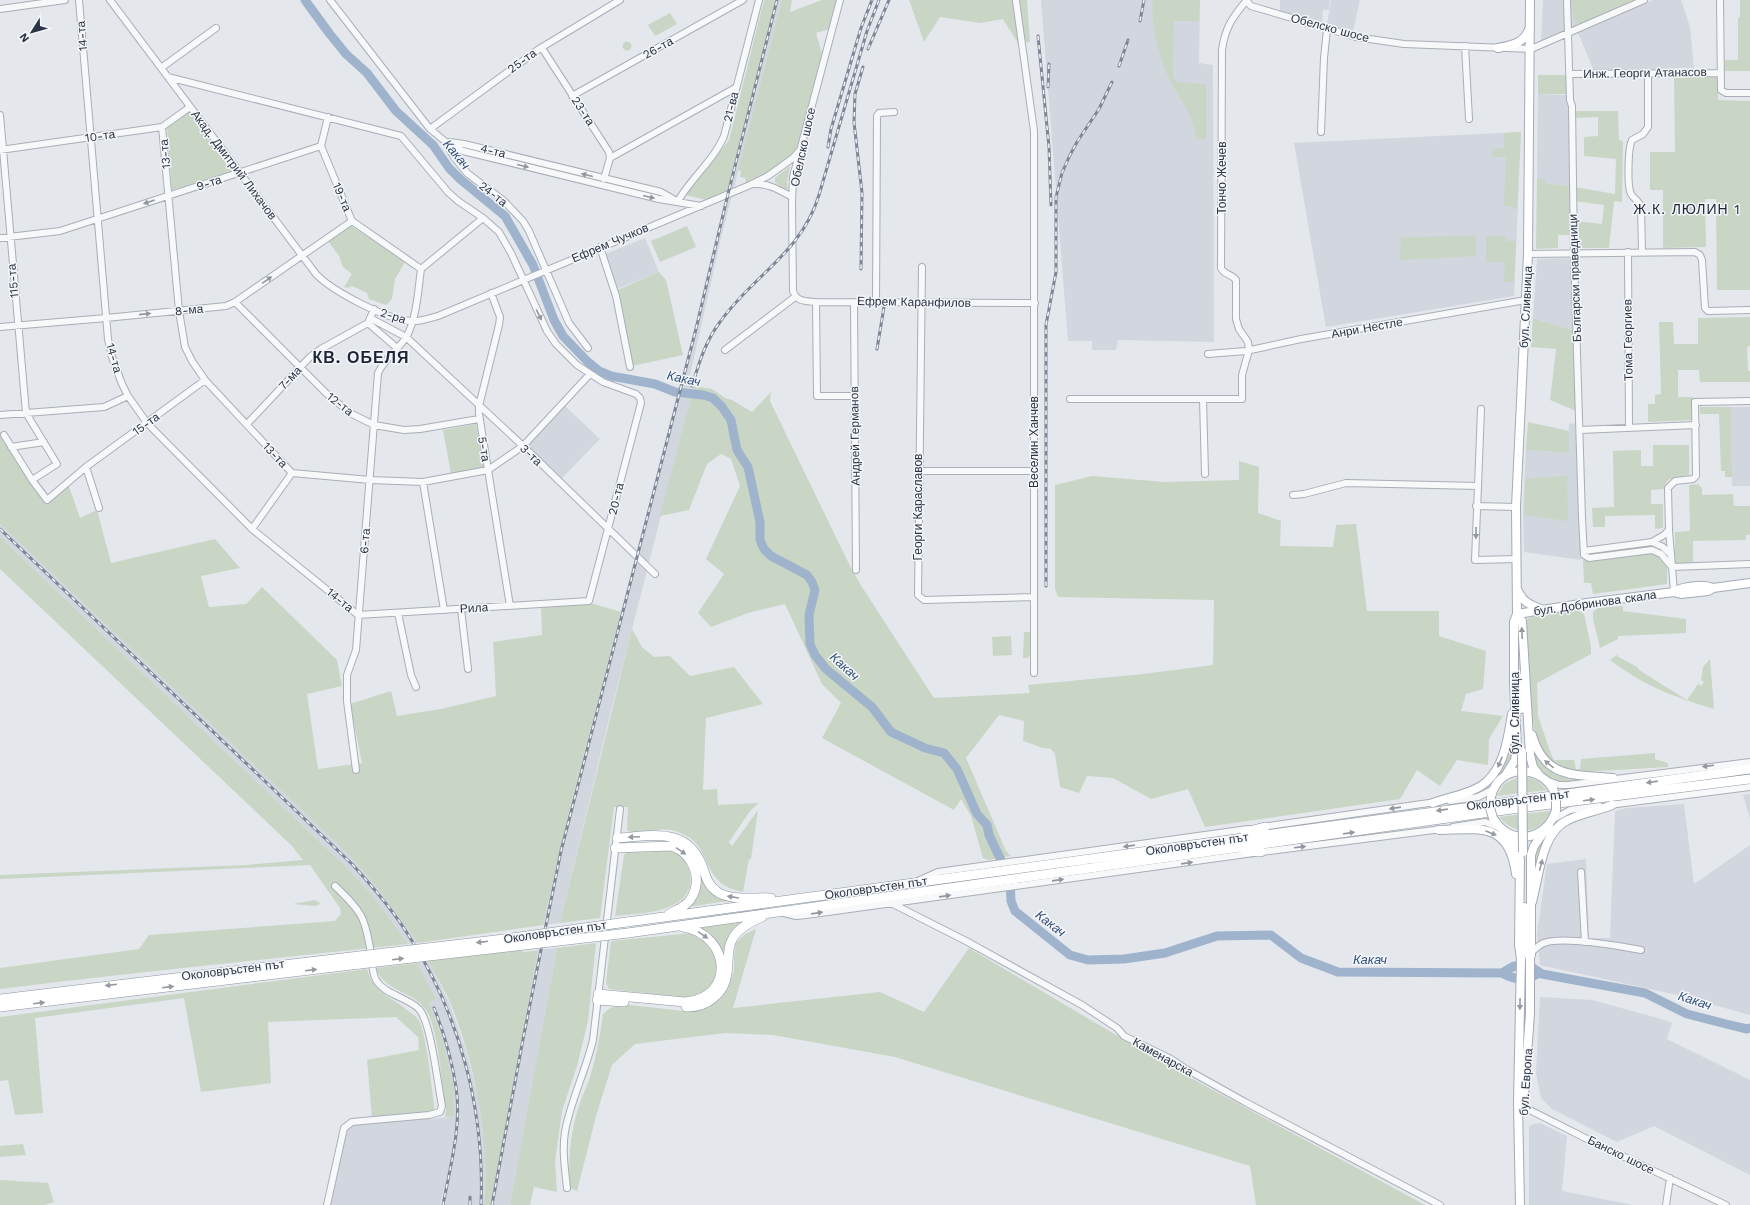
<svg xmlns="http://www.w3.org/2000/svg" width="1750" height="1205" font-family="'Work Sans',sans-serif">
  <rect width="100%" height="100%" fill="#e4e7ec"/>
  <path fill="#d2d6de" d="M776,0H782L722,234L688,384L694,386L607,727L560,923L543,925L570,808L695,326L717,232Z
    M1041,0H1200L1199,63L1213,65L1214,342L1118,340L1116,350H1092V341H1068Z
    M1280,0H1330L1329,10H1323L1322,23L1280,12Z
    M1331,0H1360L1353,31L1327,25Z
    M1543,0H1644L1541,42Z
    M1653,0H1681L1690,27L1694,68L1594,71L1578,33Z
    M1538,94L1568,95L1570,112V186L1545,183V179H1537Z
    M1521,132L1514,296L1326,327L1294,143Z
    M645,238L659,272L614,290L603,255Z
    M1573,258L1574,331L1533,318L1537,259Z
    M565,406L600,439L562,478L528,446Z
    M1731,407H1750V486H1732Z
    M1577,423L1581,560L1524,552L1523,511L1526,450L1568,453L1569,424Z
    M0,524L347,853L375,885L418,943L408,944L374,897L347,868L0,537Z
    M1750,794V818L1743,795Z
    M1684,804L1694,884L1750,845V1015L1682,996L1540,965L1537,934L1547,864L1586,859L1589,938H1610L1615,811L1626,808Z
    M557,948L510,1205H491L538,950Z
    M428,961L449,1002L466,1051L478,1097L486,1153L484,1205H443L444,1187L440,1205H331L346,1130L352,1125L453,1117L441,1034L429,1003L436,999L417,963Z
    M1540,997L1592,1000L1661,1019L1672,1023L1667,1039L1750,1080V1175L1654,1126L1617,1142L1552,1109L1541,1098L1536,1073Z
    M1540,1123L1567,1136L1562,1191L1633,1205H1529V1127L1533,1124Z"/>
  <path fill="#c9d6c5" d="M764,0H776L728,190L706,200L686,195L729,140Z
    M782,0H792L790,12L822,0H836L829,29L816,33L822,54L796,150C784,165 764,176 746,183L745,178L740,177L741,171L738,170Z
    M909,0H1027L1030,42L1018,43L1003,19L980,23L940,17L924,42Z
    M1153,0H1200L1199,21H1174L1173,77L1176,82L1206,84V139H1196C1194,113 1179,100 1169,78C1159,58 1150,23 1153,0Z
    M1571,0H1635L1580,24C1571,21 1573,8 1571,0Z
    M1740,0H1750V71H1725V60H1738V17H1740Z
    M670,13L677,24L655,36L648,25Z
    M622.5 46a4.5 4.5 0 1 1 9 0a4.5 4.5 0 1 1-9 0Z
    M1538,75H1567V94H1538Z
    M1674,76H1718V100L1750,101V290H1717L1716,199H1705L1706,247L1663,248V190H1650V152H1675Z
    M1574,111H1618L1619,140L1623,141L1622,202L1614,201L1609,248H1577L1576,221L1602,224L1604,205L1575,201V187L1615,194L1616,159L1584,156V137L1598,136V117L1575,118Z
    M189,112L232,172L172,190L167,127Z
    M1521,132L1517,208L1511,210V206H1504L1506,157H1492V149L1504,148V133Z
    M790,166L787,183L788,188L786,191L775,182V178Z
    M1537,179H1545V183L1570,186L1571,235H1558V248L1536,249Z
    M350,225L405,262L395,279L392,299L386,305L369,299L367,293L352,286L347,288L344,287L352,274L343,267L339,256L328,241Z
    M687,226L696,247L660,262L651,241Z
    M1476,236V256L1400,260L1401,237Z
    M1486,236H1507V241H1516L1514,282H1504L1505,262H1486Z
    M659,272L666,280L683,355L632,366L615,291Z
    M1750,317V346L1747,347L1748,371H1750V382H1700L1699,370H1678V397H1693V420L1648,422V404H1655V395L1661,394L1659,322H1673L1674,344H1698V318Z
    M1533,318L1574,331L1576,411L1550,400L1556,349L1531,347Z
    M694,386L712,389L725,398L732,400L752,412L771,392L770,401L848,562L860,584L934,698L1030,693L1028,685L1143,674L1213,665L1214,600L1058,597L1055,589V485L1092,476L1165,482L1239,480V461L1259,467L1258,513L1281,521L1280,546L1333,547L1336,525L1356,524L1367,611H1439V636L1486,651L1483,689L1466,694L1461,711L1503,716L1489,739L1488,765L1457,760L1440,786L1417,770L1400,799L1205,827L1188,789L1151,799L1113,778L1087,776L1079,793L1060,787L1055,754L1051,749L1043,748L1023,741L1024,721L999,715L966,758L1006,851L1011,856L988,860L983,858L971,816L961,799L954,810L822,738L841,703L822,684L785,604L748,613L711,627L698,613L724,574L706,559L740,486L731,459L721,454L707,464L689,510L660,516Z
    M1700,407H1731L1732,477H1725V471H1721L1719,414H1700Z
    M1528,422L1569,431V453L1526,450Z
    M476,424L484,468L451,474L443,430Z
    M0,433L45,504L68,484L80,518L97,510L111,563L215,539L240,568L201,576L209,607L246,604L262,587L337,660L342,686L307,694L318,769L362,763L350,704L391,691L397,716L441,709L496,696L493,642L542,635L541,607L594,604L621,612L570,808L543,925L418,943L375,885L347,853L0,524Z
    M1653,445H1689V475C1678,478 1667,474 1664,489L1651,490V504H1663V528L1655,529V515L1605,516V527H1593L1592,508L1614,507L1613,451L1641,450V466H1653Z
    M1567,473L1568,521L1524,515L1525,479L1566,476Z
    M1698,484L1702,488V495L1733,494L1734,506H1750V535H1746V540L1693,541V563H1675V532L1690,531L1689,485Z
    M0,537L347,868L374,897L408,944C272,959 136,972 0,989V968L139,949L149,935L335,921L341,914L340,908L310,865L0,879V875L246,865L303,860L292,846L0,569Z
    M1653,544L1664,550L1662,552L1589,555L1588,553Z
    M1652,553L1659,557L1667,567V584L1593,594L1591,583H1584L1583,560L1592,561Z
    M1623,606V611L1686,619V633L1618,636V639L1600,648L1593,619V612L1598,608Z
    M1578,610L1584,614L1591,647V654L1537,683L1538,716L1551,754L1554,760H1574L1576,769H1580L1581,759L1655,753V759L1668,763V767L1581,772C1568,770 1557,767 1548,757C1525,733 1527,656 1526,623L1528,618L1532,617Z
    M632,629L642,647L654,657L670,656L690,676L734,667L763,704L706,718L703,790L717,789L718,805L759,803L750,811L729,842L732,846L758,810L751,859H749L743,892C734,890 724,887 718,880C700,860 707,841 675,831C664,827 643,832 631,833L627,830L628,807H614L600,918L560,923Z
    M1024,632H1031V652L1028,658H1023Z
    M1011,636L1012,655L993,656L992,637Z
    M1618,654L1617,656L1637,667L1639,670L1687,700L1698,684L1701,686L1704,682L1701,680L1703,667L1710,659L1714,709C1672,696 1646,687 1610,660Z
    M1512,725L1515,750L1508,766L1482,793L1473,796L1454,797L1492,780Z
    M1531,743L1544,762L1594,778C1565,783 1558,789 1536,765Z
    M1518,777C1530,776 1539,780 1547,790L1497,796L1504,784Z
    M1594,809L1557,824L1535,882L1533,855L1536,846L1561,817L1567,813Z
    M1550,811C1540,836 1515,836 1499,817Z
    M665,848L676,852L689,865C689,871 692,881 690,887C680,914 639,913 615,916L624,855L630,850Z
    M698,863L702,878L734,900L688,907Z
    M315,900L321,904L315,906L293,904Z
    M750,920L724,957C719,943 712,935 700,927Z
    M756,929L733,1008L880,992L924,1012L969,948L1165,1064L1425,1205H1256L1250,1166L895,1057L773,1035L725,1033L635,1044L612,1065L596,1116L577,1191L570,1188C568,1162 570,1137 577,1112C580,1101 585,1091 589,1080C596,1059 600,1036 603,1014L610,1008L620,1004L684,1011L700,1009L728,987L734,971V956L736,943L745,934Z
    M692,933L711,947L718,961L714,982L702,993L688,998L609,989L606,983L611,941Z
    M596,943L588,1021L577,1066L562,1111L555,1162L557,1192L534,1187L530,1205H510L557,948Z
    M517,950L525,952L538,950L491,1205H484C490,1138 475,1064 450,1002C444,988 435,975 428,961Z
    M417,963L436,999L429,1003L441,1034L454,1088L453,1117H445L446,1109C442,1086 438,1027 426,1010C414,991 384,992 376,968Z
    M367,969C373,993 391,996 408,1011C411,1013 416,1016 418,1019C427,1032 432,1093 435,1112L372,1118L367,1060L419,1050L418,1037L396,1017L268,1022L271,1083L201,1092L184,998L35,1018L43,1113L15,1115L8,1080L0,1081V1017Z
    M1525,991L1527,992V1000L1524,1050L1522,1051Z
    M23,1144L26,1155L0,1157V1146Z
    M0,1180L48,1183L54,1202L44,1205H0Z"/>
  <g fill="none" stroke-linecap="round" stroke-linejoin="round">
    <path stroke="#9fb4cc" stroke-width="9" d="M305,0L329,33L346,54L367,73L396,111L433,145L449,168L460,179L505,216L533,265L554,320L563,336L587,361L599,371L611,376L655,384L675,392L703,395L713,398L722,407L731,420L737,450L748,467L760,522V540L764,549L771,556L807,575L812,582L815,590L809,615L810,644L815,655L826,669L872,707L891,732L925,748L944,753L957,769L977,814L987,825L989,835L1010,879L1011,901L1015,911L1070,955L1088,960L1124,959L1165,953L1217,936L1271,935L1301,958L1338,972L1502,973C1514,980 1527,981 1539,973
      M1502,973L1514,966L1533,968L1542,974L1645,993L1687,1014L1726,1024L1747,1029L1750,1028"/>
    <defs>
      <path id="minor" d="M79,0L108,339L112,357L122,384L128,396L147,423L252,529L358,615
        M110,0L316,274C332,291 387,320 411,321C420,322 430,318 438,316L750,185L768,176L793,158L799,151
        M330,0L430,129L446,142L454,157L467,173L504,201L523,221L529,231L569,323L588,348
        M840,0L793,177L792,203L793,291C797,302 805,301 816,302L1035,303
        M1246,0L1251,6L1356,37L1404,44L1531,49L1644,0
        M1567,0L1570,100L1572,106L1574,253L1582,518L1584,555L1589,558L1652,550L1661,554L1672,567L1750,564
        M1720,0L1721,90L1726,93H1750
        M1016,1L1034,131V673
        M0,9L65,0
        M1465,46L1469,119
        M542,48L609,152L610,158L604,179
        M161,68L216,28
        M1570,74L1721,73
        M168,77L401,136L448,192L458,201L483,218L499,232L511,253L547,331L556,344L577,365L603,382L636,394L640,398L641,403L589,601L358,615
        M572,96L743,0
        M0,115L26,413L57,464L32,480
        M328,117L321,146L352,221L421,269
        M162,127L179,311L185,347L192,361L205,380L292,473L370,480L423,482L488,470L523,446L590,374
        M430,129L539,49L620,0
        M1321,132L1324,58L1327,29
        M446,142L463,151L659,199L701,206
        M450,142L464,144L661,192L675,200
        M0,150L162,127L190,107
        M610,158L735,88
        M753,184C768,183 779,190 792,197
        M678,201C691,178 714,160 724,136L759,0
        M0,238L60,231L321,146
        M600,247L616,296L630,367
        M1628,252L1629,428
        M1642,252L1641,207C1639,201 1634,199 1631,194C1627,186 1628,148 1632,140L1643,134L1648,127V73
        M1528,254L1695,252L1700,255L1702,260L1705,308L1708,311L1750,310
        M922,267L918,595L924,600L1034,597
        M491,293L500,317L499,325L479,406V414L510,606
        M235,302L326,393L350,413L374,425L404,430L420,429L479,419
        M816,302L817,396H854
        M854,302L856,570
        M876,302L877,116L879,113L894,112
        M370,318L406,337L523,446L655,574
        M368,323L397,348
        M0,327L106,318L226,306L235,302L352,221
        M725,350L795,297
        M1208,354L1246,351L1301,339L1526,300
        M1070,399H1242V375L1249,350L1248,342L1239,329L1236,319V280C1232,274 1224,275 1221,268L1222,50C1225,28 1232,18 1246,1
        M1203,399L1205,474
        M0,415L104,407L128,396
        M247,424L310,357L321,349L368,323L374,309
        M1580,430L1696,425
        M4,435L32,480L47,500L86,467L205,380
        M11,447L44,442
        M86,467L99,508
        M919,471H1034
        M423,482L444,610
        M1478,486L1481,409
        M1293,495L1304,494L1346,483L1478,486L1475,560L1517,559
        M1476,506L1516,507
        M252,529L292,473
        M1652,542L1663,547L1671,555
        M1584,551L1652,542L1664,535L1669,530
        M1674,592L1669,530L1668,488L1675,481L1693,479L1696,476L1695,402L1750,401
        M461,609L468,669
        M398,613L411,675L416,687
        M356,770L347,701V675L356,650L378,373C385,358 399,349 407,336C417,316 418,291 421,269L483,218
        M1546,780L1559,785H1568L1750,762
        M1450,801L1478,797L1494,789
        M1609,805L1750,787
        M1552,820L1570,810L1600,806
        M1261,827L1436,802
        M1453,827L1485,822L1500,828
        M1581,872L1585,942
        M920,880L938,872L1248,829
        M891,903L966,941L1082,1005L1117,1028L1124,1036L1171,1059L1186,1069L1245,1102L1440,1205
        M784,913L796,916L806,915L1261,852L1442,829
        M1532,952C1535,949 1540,944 1544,943C1562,936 1621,946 1641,950
        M1520,1105L1593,1142L1726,1205
        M567,1188C565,1169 562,1150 565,1132C570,1102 586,1070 593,1040L620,809
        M327,1205L344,1128L352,1122L429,1115L440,1112L442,1106C438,1086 431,1022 419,1009C407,997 385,995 376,980C372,973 372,962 371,954C365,916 362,912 335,886
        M1666,1205L1670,1178"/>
      <path id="major" d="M1498,48C1513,45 1525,43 1530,27
        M1517,589C1522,601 1529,605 1541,609
        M1675,591C1685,586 1703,584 1713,588
        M1517,614L1587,603L1674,592L1681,594L1708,591L1713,588L1750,583
        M1517,614L1522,621L1530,755L1533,767L1539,775
        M1520,678L1521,709
        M1532,735C1545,780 1575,774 1613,778
        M1505,776L1515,760L1517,749L1514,682V622L1517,614L1516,507L1528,254L1530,0
        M1491,797C1498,765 1537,763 1553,789
        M1433,803C1448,797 1467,795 1481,786C1504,771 1508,739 1512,714
        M1493,818C1509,847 1547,841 1556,810
        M1439,830C1481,829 1509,822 1516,874
        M1505,831C1513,840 1519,847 1520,860L1519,945L1521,959L1518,1104L1520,1205
        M1532,902C1539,877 1541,832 1568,820C1582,813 1598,811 1612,805
        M1531,955V855L1534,846L1549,825
        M1523,1109L1530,1014V959L1525,944L1524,907"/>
      <path id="highway" d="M1245,832L1265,827
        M617,838C652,836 688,826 703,868C706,878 709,887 719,893C735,901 754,897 771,898
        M615,848L672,846C693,854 704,879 690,900C685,907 676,910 669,914
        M1245,851L1261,852
        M627,922L1750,769
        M628,933L1519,808L1750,779
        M598,994L685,1002C735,999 732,935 683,927
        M0,999L359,956
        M597,1000L624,1002
        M0,1007L360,964
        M686,1007C707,1008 725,993 727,973C729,962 727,951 731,942C736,929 750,922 762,917"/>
    </defs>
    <use href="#minor" stroke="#a9aeb7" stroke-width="8"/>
    <use href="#major" stroke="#a3abb8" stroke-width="10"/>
    <use href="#highway" stroke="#8b94a3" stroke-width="10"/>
    <use href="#minor" stroke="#f7f8fa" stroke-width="6"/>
    <use href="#major" stroke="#fff" stroke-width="8"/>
    <use href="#highway" stroke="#fff" stroke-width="9"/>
    <defs>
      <path id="rail" d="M1140,21L1144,0
        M1038,36L1049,147L1051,205
        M868,49L889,0
        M1119,66L1128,40
        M1048,87L1049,64
        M828,147L831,129L861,28L872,0
        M861,269L862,193L854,122L855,94L863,67
        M877,349L884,307
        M692,386C699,363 705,342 720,322C753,275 801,254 819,195L867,31L879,0
        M0,529L352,864C373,887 393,910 409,936C460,1015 485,1111 481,1205
        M1046,586V325L1056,272V197L1062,173L1069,157L1077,142L1099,109L1112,82
        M434,1008C444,1033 452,1061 456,1087C462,1126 450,1167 443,1205
        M470,1205V1197
        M492,1205L524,1034L561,851L696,329L728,194L777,0"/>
    </defs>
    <use href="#rail" stroke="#7d8696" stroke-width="3"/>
    <use href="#rail" stroke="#f4f6f9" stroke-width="1.5" stroke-dasharray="4.5" stroke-linecap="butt"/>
    <defs>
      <path id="major-bridge" d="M1522,752L1523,852
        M1553,789L1556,799V810
        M1491,797L1490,808L1493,818"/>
      <path id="highway-bridge" d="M359,956L512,938L627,922
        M360,964L628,933"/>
    </defs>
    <use href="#major-bridge" stroke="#a3abb8" stroke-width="10" stroke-linecap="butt"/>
    <use href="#highway-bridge" stroke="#8b94a3" stroke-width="10" stroke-linecap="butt"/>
    <use href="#major-bridge" stroke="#fff" stroke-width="8"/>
    <use href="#highway-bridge" stroke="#fff" stroke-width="9"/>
  </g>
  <defs><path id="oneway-solid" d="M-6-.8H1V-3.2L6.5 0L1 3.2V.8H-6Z"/></defs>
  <g fill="#9196a0">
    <use href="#oneway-solid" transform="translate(523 166) rotate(14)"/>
    <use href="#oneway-solid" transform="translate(587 175) rotate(-166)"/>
    <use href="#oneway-solid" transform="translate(649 197) rotate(14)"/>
    <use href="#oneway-solid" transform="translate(149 202) rotate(161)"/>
    <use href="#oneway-solid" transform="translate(267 280) rotate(-35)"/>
    <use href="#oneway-solid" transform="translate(145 314) rotate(-6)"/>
    <use href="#oneway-solid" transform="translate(539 315) rotate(64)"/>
    <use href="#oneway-solid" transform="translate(1476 533) rotate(91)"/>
    <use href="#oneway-solid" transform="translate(1708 766) rotate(173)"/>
    <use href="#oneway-solid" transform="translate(1395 808) rotate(172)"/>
    <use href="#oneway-solid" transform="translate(1129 846) rotate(172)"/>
    <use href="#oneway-solid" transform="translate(1300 847) rotate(-7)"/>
    <use href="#oneway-solid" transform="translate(1187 863) rotate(-8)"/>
    <use href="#oneway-solid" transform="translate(1058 880) rotate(-8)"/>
    <use href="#oneway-solid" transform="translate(945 896) rotate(-8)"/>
    <use href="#oneway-solid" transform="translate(817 913) rotate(-8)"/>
  </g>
  <g fill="#959aa2">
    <use href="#oneway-solid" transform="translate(1522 633) rotate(-92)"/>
    <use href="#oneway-solid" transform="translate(1500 762) rotate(113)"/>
    <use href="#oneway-solid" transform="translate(1549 764) rotate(-141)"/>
    <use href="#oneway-solid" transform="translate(1652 782) rotate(172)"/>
    <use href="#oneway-solid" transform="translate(1589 800) rotate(-7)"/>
    <use href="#oneway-solid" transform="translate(1442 810) rotate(172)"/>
    <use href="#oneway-solid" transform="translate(1349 833) rotate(-8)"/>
    <use href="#oneway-solid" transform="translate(1491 833) rotate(23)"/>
    <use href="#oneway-solid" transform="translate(634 837) rotate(177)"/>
    <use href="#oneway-solid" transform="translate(681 851) rotate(34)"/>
    <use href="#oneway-solid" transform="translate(1541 865) rotate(-75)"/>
    <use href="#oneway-solid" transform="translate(733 897) rotate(-171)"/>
    <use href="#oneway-solid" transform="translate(703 935) rotate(34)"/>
    <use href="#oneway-solid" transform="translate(482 942) rotate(173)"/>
    <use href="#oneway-solid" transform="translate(398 959) rotate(-7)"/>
    <use href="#oneway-solid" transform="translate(311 970) rotate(-7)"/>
    <use href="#oneway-solid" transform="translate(111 985) rotate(173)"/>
    <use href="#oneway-solid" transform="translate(168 987) rotate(-7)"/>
    <use href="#oneway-solid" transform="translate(39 1003) rotate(-7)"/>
    <use href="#oneway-solid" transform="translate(1520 1004) rotate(91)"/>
  </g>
  <g text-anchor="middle" stroke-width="3" stroke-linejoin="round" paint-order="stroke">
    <g font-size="12" fill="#2b3445" stroke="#f4f6f9">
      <text transform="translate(1330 28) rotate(15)" y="4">Обелско шосе</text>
      <text transform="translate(82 36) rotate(-95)" y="4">14-та</text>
      <text transform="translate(658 48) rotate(-29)" y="4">26-та</text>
      <text transform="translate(522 61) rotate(-36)" y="4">25-та</text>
      <text transform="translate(1645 73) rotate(-1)" y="4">Инж. Георги Атанасов</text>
      <text transform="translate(731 107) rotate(-76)" y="4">21-ва</text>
      <text transform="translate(583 111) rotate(57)" y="4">23-та</text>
      <text transform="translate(100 136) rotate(-8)" y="4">10-та</text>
      <text transform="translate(803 147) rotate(-78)" y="4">Обелско шосе</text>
      <text transform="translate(493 151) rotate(14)" y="4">4-та</text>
      <text transform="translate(165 154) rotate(-95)" y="4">13-та</text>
      <text transform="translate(234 165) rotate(53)" y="4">Акад. Дмитрий Лихачов</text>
      <text transform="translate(1222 178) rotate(-90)" y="4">Тончо Жечев</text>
      <text transform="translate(209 183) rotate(-18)" y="4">9-та</text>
      <text transform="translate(493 194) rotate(38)" y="4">24-та</text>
      <text transform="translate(342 197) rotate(67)" y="4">19-та</text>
      <text transform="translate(610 243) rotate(-23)" y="4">Ефрем Чучков</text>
      <text transform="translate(1575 278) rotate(-92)" y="4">Български праведници</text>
      <text transform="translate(13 281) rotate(-95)" y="4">115-та</text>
      <text transform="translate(914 302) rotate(1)" y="4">Ефрем Каранфилов</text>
      <text transform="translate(1526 307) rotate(-87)" y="4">бул. Сливница</text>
      <text transform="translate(189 310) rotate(-6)" y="4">8-ма</text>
      <text transform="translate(393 316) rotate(18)" y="4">2-ра</text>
      <text transform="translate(1367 328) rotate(-10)" y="4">Анри Нестле</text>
      <text transform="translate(1628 340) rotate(-91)" y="4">Тома Георгиев</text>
      <text transform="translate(114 358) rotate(74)" y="4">14-та</text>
      <text transform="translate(290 378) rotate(-47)" y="4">7-ма</text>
      <text transform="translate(340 404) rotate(38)" y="4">12-та</text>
      <text transform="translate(146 424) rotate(-36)" y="4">15-та</text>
      <text transform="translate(855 436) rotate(-91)" y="4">Андрей Германов</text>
      <text transform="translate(1034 442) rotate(-90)" y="4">Веселин Ханчев</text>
      <text transform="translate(484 449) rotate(81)" y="4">5-та</text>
      <text transform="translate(275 455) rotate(47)" y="4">13-та</text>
      <text transform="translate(531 455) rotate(44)" y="4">3-та</text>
      <text transform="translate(616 499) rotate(-76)" y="4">20-та</text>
      <text transform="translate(918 507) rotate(-90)" y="4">Георги Караславов</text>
      <text transform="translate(365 541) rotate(-85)" y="4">6-та</text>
      <text transform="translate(340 600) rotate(39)" y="4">14-та</text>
      <text transform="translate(1595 603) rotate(-8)" y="4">бул. Добринова скала</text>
      <text transform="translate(474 608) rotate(-3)" y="4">Рила</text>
      <text transform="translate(1515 713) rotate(-90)" y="4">бул. Сливница</text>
      <text transform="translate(1518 800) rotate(-7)" y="4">Околовръстен път</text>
      <text transform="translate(1197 844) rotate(-8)" y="4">Околовръстен път</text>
      <text transform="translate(876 888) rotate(-8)" y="4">Околовръстен път</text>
      <text transform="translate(555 932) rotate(-8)" y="4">Околовръстен път</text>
      <text transform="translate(233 970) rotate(-7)" y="4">Околовръстен път</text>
      <text transform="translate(1163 1057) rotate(29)" y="4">Каменарска</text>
      <text transform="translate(1526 1082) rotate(-86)" y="4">бул. Европа</text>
      <text transform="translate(1621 1155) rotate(26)" y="4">Банско шосе</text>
    </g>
    <g font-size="13" font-style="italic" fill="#34527a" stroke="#f4f6f9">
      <text transform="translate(457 154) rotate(50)" y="5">Какач</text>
      <text transform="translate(684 378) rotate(12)" y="5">Какач</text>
      <text transform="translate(845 666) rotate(42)" y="5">Какач</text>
      <text transform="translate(1051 923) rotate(38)" y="5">Какач</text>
      <text x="1370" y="964">Какач</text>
      <text transform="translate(1695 1000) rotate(18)" y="5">Какач</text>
    </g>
    <g font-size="14" letter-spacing="1" fill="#1d2536" stroke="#f4f6f9">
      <text x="1687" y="214">Ж.К. ЛЮЛИН 1</text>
    </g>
    <g font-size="16" font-weight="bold" letter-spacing="1" fill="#1d2536" stroke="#f4f6f9">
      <text x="361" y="363">КВ. ОБЕЛЯ</text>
    </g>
  </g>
  <g transform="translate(32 32) rotate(233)" stroke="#f4f6f9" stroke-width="3" paint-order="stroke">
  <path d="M0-3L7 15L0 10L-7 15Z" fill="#2b3445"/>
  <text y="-6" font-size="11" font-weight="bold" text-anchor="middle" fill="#2b3445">N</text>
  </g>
</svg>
